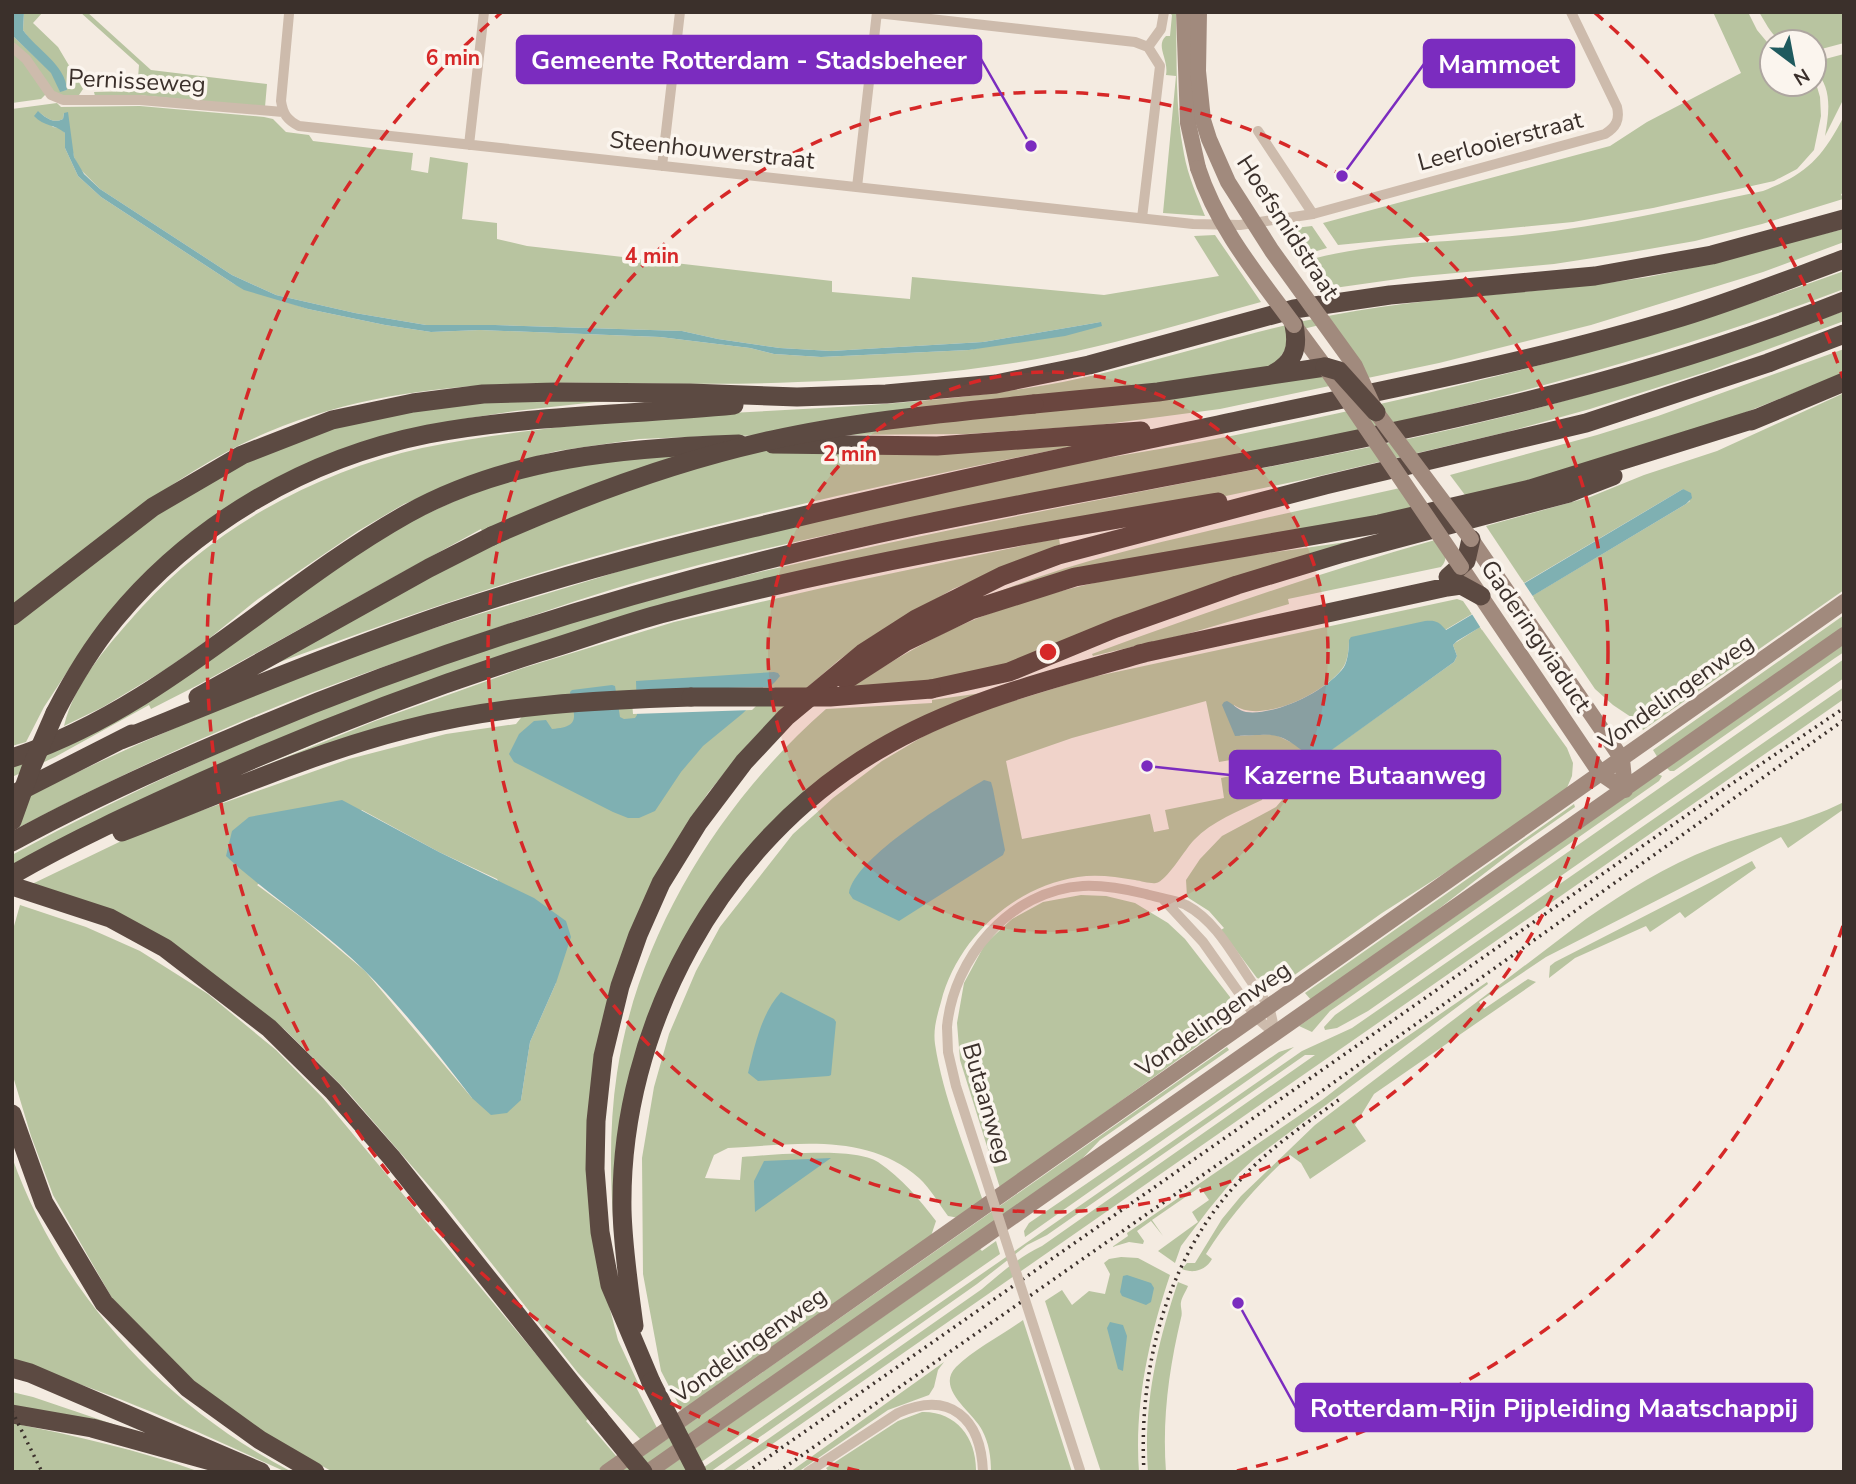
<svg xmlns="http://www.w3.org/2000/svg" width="1856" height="1484" font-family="'Nunito Sans',sans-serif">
  <rect width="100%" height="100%" fill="#f4ebe1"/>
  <path fill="#b8c4a0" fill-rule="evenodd" d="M24,12H43L33,23L58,47L83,89L79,95L67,97L54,92L12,43V35L52,73L60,91L67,90L23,30Z
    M80,12H87L151,70L267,84L265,107L137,95L95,96L94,92L137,91L139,65Z
    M1169,12H1176C1177,60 1175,108 1184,154C1188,176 1197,196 1205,216L1163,213L1176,76L1166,75C1169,59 1155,46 1166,36H1170L1172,15Z
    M1713,12H1748L1757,30L1772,48V84H1814L1815,80L1820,97L1821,116L1814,150L1797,169L1774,181L1653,208L1573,222L1338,245L1323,223L1610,146L1647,122L1741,73Z
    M1759,12H1844V43L1814,51V42C1777,42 1778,45 1759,12Z
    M12,51L27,66L47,93L41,99L12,103Z
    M1844,54V98L1825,136C1829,113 1833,87 1814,70V62Z
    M57,103L61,107L140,106L264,117L273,119L286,132L309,135L313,141L413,153L411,170L428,173L430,157L468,163L462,219L497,223V239L527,246L832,281V292L910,299L912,277L1104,295L1219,276L1194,236L1215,235L1261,302C1205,317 1150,334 1094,347C998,370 898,378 798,382C619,391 439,360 268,432C172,473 93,545 12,609V109ZM38,111C46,118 53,124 63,119L64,113L74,157L79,168L100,189L232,275L276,295L355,313L426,325H495L682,331L718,339L780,348L831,351L983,342L1101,322L969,350L821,357L774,354L750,348L660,337L480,330L431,332L385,325L308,309L234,284L101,197L78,176L65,148V133L60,128L53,127Z
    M1844,116V193L1841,194L1843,199L1762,224L1695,241L1632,252L1554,264L1412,277L1320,290L1301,262C1372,241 1449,243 1522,235C1604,226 1683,208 1763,191C1807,174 1822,158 1844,116Z
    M1312,226L1327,248L1297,257L1278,230Z
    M1844,229V242L1763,272L1591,325L1439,363L1220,409L1099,425L967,434L714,436L639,439L557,451L504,465L404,504L358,531L258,599L206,641L163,671L103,707L64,726C75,680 111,642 142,607C215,527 316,472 422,448C460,440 498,435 536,430C701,407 869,414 1034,387C1135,371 1232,334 1333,315C1436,295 1543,294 1648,277C1714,265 1778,244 1844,229ZM1332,322L1365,371L1278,360L1299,330Z
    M1844,271V289C1666,356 1483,405 1298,444C1081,490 860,519 647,579C591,595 537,614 482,633C403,660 323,686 247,719C167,753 89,791 12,831V805C106,756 204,714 302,676C332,665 361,653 391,642C488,610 587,583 684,550C817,521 949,488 1083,462C1134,453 1185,445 1236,435C1444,392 1645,344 1844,271Z
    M1844,311V321L1709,371L1590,409L1507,432L1302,480L594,629L12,868V855C220,742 445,653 674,593C836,552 1000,519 1164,487C1277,465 1391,445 1503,417C1619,388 1732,352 1844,311Z
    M1844,349V373L1729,419L1468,499L1450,475L1597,435L1658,416Z
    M1844,393V590L1643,730L1634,719L1613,705L1595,689L1532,596L1686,504L1690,501L1683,489L1524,583L1486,526L1590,497L1644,475L1717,451Z
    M632,398L515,411L463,419L244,498L71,666L44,707L26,742L12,746V625L110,547L206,481L317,430L461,401Z
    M1089,443C933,474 779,507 625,548C505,581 387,623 269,666L488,543L481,529L198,685L151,709L149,705L55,757L12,777V761L54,746L374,538L492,484L640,453Z
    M1400,488L1415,510L963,607C1043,570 1127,550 1212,530C1275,516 1337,502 1400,488Z
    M1059,538L1060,545L953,589L871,637L839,660L779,712L749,743L708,793L670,851L612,988L597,1260L618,1340L638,1383L635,1385L657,1428L641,1440L578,1373L444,1203L345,1089L284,1029L219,979L30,885L140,832L349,759L446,734L516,724L537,698L262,767L375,721L523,668L674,622L822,588ZM362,810L439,852L497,879L556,983L530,1042L521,1100L472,1098L365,971L302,918L257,885Z
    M1374,538L971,676L850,688C898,657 946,628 1000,610C1118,568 1251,557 1374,538Z
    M1435,540C1442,549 1451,556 1441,567L1288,599L1289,604L1187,634L1093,656L1092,654C1206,612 1319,573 1435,540Z
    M1457,599L1463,601L1472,614L1445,630L1349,640C1349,648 1348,659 1344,666C1328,692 1261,725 1234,705L1240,736L1274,734L1321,757L1454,662L1457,656L1453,645L1455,643L1480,627L1567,748L1573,763L1572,776L1566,790L1501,837L1382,913L1286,981L1276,984L1257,978L1221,930L1224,928L1209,911L1187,897L1186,880L1200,859L1222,836L1276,807L1282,800L1286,786L1278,766L1263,757L1254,756L1219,762L1206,701L1072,738L1006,761L1022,839L1150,814L1154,832L1169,829L1165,810L1224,798L1221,778C1237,775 1252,770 1264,782L1266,787L1262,800C1239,811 1212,821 1194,840C1186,848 1166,882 1156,883C1151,884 1141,881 1135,880C1116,877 1097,874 1078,877C1013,887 957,939 941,1002C937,1016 933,1029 935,1044C943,1097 966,1150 983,1201L959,1218L948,1216C939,1204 930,1188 919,1178C866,1131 792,1145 728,1148L714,1155L705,1178L740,1180L742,1157C774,1155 853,1146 878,1162C902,1178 919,1199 936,1221L931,1236L682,1411L661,1371L643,1274L642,1158L654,1087L669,1034L696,971L720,927L793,834L833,798L882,761L924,736L971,714L1088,678Z
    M1844,615V627L1658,758L1653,750Z
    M1844,644V652L1835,658L1674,771H1670L1667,768Z
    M1844,659V678L1368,1011L1337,1028L1325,1030L1324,1027L1335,1015Z
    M1844,687V699L732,1472H721L982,1289C1002,1272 1019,1257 1042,1246L1315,1055H1305L1047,1235L1027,1245L977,1284L710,1472H697L1302,1051L1352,1028Z
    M1003,690L954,706L766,831L657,1001L614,1232C610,1179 609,1126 617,1073C638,934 721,801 826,709L932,703V700Z
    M1658,774L1662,776L1659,781L1330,1011L1312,1032L1299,1026Z
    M1844,802V809L1788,848L1781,837L1546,957L1479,1002L1484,1009L1528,979L1536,982L1374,1094L1355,1125L1366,1141L1310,1179L1301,1163L1290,1155C1257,1185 1230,1216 1206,1254L1212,1259C1206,1270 1194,1274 1182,1269L1187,1263H1195L1222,1219L1241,1196L1315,1125L1586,919C1626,891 1666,866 1712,848C1756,831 1802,823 1844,802Z
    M1574,804L1575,807L1525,842L1432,914L1311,1000L1305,993Z
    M1752,861L1756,868L1685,918L1680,912L1650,932L1646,926L1575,958L1549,978L1550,966L1555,962Z
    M1081,895L1106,896L1135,903L1168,923L1185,939L1230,997L1232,1010L1229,1023L1000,1188L960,1060L957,1023L964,983L985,944L1012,919L1043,902Z
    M20,905L86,927L140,951L208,994L276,1050L323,1098L589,1418L586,1421L617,1457L596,1472H333L281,1443L236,1414L193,1380L112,1298L53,1195L31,1136L12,1073V933Z
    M1487,982L1488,984L1255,1158L1238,1174L1209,1209L1181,1246L1175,1263L1158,1251L1198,1222L1192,1212L1209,1200L1200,1187L1152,1220L1163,1236L1151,1221L1137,1231L1144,1241L1143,1244L1129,1242L1112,1247L1128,1236L1127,1233L1322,1100L1383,1053Z
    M1227,1047L1229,1050L1100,1140L1079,1162L636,1472H620Z
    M1294,1047L1278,1059L1025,1237L1024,1231L1029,1223L1279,1052Z
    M12,1157C60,1293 164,1406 292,1472H286C196,1431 108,1389 12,1363Z
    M996,1241L1000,1254L687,1472H661L980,1249L982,1251Z
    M1121,1257L1138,1258L1170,1275C1149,1337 1134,1406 1139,1472H1101L1045,1301L1062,1290L1072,1305L1089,1291L1105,1294L1110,1274L1104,1263L1109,1259Z
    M1178,1282L1188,1286C1186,1291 1182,1297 1181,1302C1180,1307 1183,1312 1181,1318C1169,1369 1162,1419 1166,1472H1148C1143,1406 1157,1344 1178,1282Z
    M1023,1320L1072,1472H991C991,1457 989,1443 982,1430C973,1412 935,1389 956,1367C973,1350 1002,1335 1023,1320Z
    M944,1362L938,1370L934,1387L929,1395L888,1410L798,1472H790Z
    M12,1392L33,1397L151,1437L12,1409Z
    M922,1412C956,1411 977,1438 976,1472H829L826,1468L898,1421Z
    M12,1423C76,1436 139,1450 200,1472H16L12,1470Z"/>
  <path fill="#7fb0b2" d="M12,12H24L23,30C36,49 66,65 67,90L60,92L51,73L12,35Z
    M38,111C46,118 53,124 63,119L64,113L68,112L74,157L84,174L100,189L232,275L276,295L355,313L426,325H495L682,331L718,339L780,348L831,351L983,342L1101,322L1102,326L1065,336L969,350L821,357L774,354L750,348L660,337L480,330L431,332L385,325L308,309L244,290L234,284L101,197L78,176L65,148V133C55,124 44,127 34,116Z
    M1683,489L1691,493L1692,498L1686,504L1457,641L1453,645L1457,656L1454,662L1326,754L1312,758C1275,729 1279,735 1235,736L1222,705L1224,702L1227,701C1233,704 1239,711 1246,712C1275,716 1327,691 1344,667C1348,660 1349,648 1349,640L1351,637L1425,621C1436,620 1439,622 1446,630Z
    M774,672L778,673L780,676L775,682L742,714L703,746L681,772L655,811L639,818H628L613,812L514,762L509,754L519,734L534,721L546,720L552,729C582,727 574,716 570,692L572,690L612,685L615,686L620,717L624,719L635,718L637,715L636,681Z
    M984,780L991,782L993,789L1005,850L1003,855L899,921L853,899L849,893C855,857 952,799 984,780Z
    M342,800L439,852L534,898L566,921L571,937L556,983L530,1042L521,1100L507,1113L491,1115L472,1098C439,1055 404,1010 365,971C323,929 270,897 226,856L232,831L249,817Z
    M781,992L834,1019L836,1022L831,1075L829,1076L758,1081L748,1073C755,1045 761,1014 781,992Z
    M831,1158L755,1212L754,1181L764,1161Z
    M1127,1275L1151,1283L1154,1288L1151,1302L1146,1305L1122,1296L1120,1292L1123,1276Z
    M1110,1322L1123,1325L1127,1336L1123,1371L1118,1369L1107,1328Z"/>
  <path fill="#f4ebe1" d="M1522,580L1534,598L1482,630L1470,611Z
    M775,687L752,710L633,714L631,690Z"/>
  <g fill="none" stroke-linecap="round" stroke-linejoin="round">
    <path stroke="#cdbbac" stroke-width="10" d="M877,13L1135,42L1148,47L1160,66L1142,218
      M289,14L281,101C283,114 287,120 299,126L1193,224L1240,225L1313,214L1605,134C1616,127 1620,120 1617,107L1571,12
      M12,47L26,59L51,95L63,100H140L283,112
      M1148,47L1161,29L1164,12
      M1258,131L1313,214
      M469,145L484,12
      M662,166L680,12
      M857,187L877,12
      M1164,900L1203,942L1256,1017L1275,1034
      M947,1027C953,959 1010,890 1083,886C1104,885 1125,889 1146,894C1155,897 1179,901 1186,905C1216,921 1233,955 1251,981C1257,990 1265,999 1269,1008C1272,1015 1273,1025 1275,1034
      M808,1472L898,1413C950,1390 981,1418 983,1472"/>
    <path stroke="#a18a7d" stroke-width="16" d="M1184,12L1188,123L1198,168
      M1294,325L1325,367
      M1471,539L1622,759L1625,790
      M1461,567L1600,773L1625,790
      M607,1472L1844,602
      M648,1472L1844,635"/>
    <path stroke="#5c4a42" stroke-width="19" d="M1273,374C1293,363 1299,349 1294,325
      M1034,404L1158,392L1325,367
      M1751,421L1844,382
      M773,444L937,446L1141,431
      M1448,577L1466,561L1471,539
      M12,616L153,507L242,455L332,420L413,403L483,394L556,392L690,393L797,397L886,394L996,384L1089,365L1294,309L1390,295L1595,276L1712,255L1844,219
      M1139,654L1447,587L1461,585L1481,596
      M846,680L905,642L971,610L1075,577L1379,524L1530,489L1761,417
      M931,689L1009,672L1116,628L1237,585L1343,553L1569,493L1613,476
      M198,697L429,568L492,536
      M55,713C72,680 92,647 115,619C194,523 307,458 428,434C529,415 633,415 734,405
      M121,740C230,696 338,651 449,613C548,580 650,552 752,528C907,491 1062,457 1218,425C1374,392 1530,363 1682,317C1737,300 1790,279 1844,259
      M12,758C162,709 272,590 407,514C509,457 625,448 739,444
      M12,795L132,734
      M122,832C216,796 309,754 407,729C499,705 596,700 691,697
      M12,842C85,802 162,767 238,735C457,641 686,574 918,525C1230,460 1546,420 1844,301
      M12,875C73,840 137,811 201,782C312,732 424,689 540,652C583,639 625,623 668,612C849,564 1034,533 1218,502
      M12,886L110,918L165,948L269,1028L333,1091L391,1157L599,1418
      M12,1114L44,1203L104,1303L188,1388L260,1440L315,1472
      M634,1326C629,1287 623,1249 622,1210C619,1027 721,842 878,750C962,700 1058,678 1151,651
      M12,1368L30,1373L261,1472
      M651,1382L610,1285L600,1232L595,1169L596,1121L603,1056L620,986L638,935L661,883L698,823L744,762L786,717L863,653L916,619L1002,576L1058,555L1325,485L1586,423L1768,363L1844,334
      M12,1414L92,1428L222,1464"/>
    <path stroke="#3b302b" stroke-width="3.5" stroke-dasharray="2 5" stroke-linecap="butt" d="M12,1411L42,1472
      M747,1472L1724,789L1844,708
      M778,1472L1240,1149L1844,720
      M1144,1472C1138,1366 1168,1253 1244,1176C1272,1146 1307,1123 1340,1099"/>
    <path stroke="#cdbbac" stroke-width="10" d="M947,1027L948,1052L956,1086L1080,1470"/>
    <path stroke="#a18a7d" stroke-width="16" d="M1199,12L1198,71L1203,120L1209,139L1228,182L1272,251L1355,366L1376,412L1471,539
      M1198,168C1217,227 1258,276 1294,325
      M1325,367L1461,567"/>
    <path stroke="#5c4a42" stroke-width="19" d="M1325,367L1339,371L1376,412
      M492,536C582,496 675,461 772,440C858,421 947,413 1034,404
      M691,697H830L931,689
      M12,821L31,768L55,713
      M651,1382L697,1472
      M599,1418L643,1472"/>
  </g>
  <circle cx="1048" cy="652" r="280" fill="#d62828" fill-opacity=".12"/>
  <g fill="none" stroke="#d62828" stroke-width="3.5" stroke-dasharray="12 9">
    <circle cx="1048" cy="652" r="280"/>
    <circle cx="1048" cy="652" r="560"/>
    <path d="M1843 926A841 841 0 0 1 1237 1471M859 1471A841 841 0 0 1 502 12M1594 12A841 841 0 0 1 1843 378"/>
  </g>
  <g text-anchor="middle" stroke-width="7" stroke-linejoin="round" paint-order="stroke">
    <g font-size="24" fill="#3b302b" stroke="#fbf5ee">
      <text transform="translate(137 81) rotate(3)" y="8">Pernisseweg</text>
      <text transform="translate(1500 141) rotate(-15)" y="8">Leerlooierstraat</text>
      <text transform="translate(712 150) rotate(6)" y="8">Steenhouwerstraat</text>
      <text transform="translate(1288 227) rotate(57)" y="8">Hoefsmidstraat</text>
      <text transform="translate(1536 636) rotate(56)" y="8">Gaderingviaduct</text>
      <text transform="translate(1676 692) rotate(-35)" y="8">Vondelingenweg</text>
      <text transform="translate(1213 1019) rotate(-35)" y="8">Vondelingenweg</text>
      <text transform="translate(987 1103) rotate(74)" y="8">Butaanweg</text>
      <text transform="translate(749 1345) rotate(-35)" y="8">Vondelingenweg</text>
    </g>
  </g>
  <circle cx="1048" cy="652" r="10" fill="#d62828" stroke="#fbf5ee" stroke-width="3.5"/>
  <g font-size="21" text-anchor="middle" font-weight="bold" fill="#d62828" stroke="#fbf5ee" stroke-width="7" stroke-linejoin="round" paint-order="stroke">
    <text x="453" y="65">6 min</text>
    <text x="652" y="263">4 min</text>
    <text x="850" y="461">2 min</text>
  </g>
  <path fill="none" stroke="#7b2cbf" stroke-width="2.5" d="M1031 146L981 59M1342 176L1424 64M1147 766L1230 775M1238 1303L1296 1408"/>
  <g fill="#7b2cbf" stroke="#fbf5ee" stroke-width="2.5">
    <circle cx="1031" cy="146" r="7"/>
    <circle cx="1342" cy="176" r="7"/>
    <circle cx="1147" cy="766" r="7"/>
    <circle cx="1238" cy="1303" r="7"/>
  </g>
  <g fill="#7b2cbf" stroke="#7b2cbf" stroke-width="2.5">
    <rect x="517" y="36" width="464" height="47" rx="7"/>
    <rect x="1424" y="40" width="150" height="47" rx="7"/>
    <rect x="1230" y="751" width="270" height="47" rx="7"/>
    <rect x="1296" y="1384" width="516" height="47" rx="7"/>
  </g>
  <g font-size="26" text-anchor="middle" font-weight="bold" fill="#fff">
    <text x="749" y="69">Gemeente Rotterdam - Stadsbeheer</text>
    <text x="1499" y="73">Mammoet</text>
    <text x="1365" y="784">Kazerne Butaanweg</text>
    <text x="1554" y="1417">Rotterdam-Rijn Pijpleiding Maatschappij</text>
  </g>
  <rect width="1856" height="1484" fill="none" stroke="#3b302b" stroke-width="28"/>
  <g transform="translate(1793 63) rotate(148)"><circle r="33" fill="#fbf5ee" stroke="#aea6a0" stroke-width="2"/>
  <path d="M0-5L12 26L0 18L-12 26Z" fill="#1f5a5e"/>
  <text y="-10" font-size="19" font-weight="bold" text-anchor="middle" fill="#3b302b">N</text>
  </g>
</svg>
